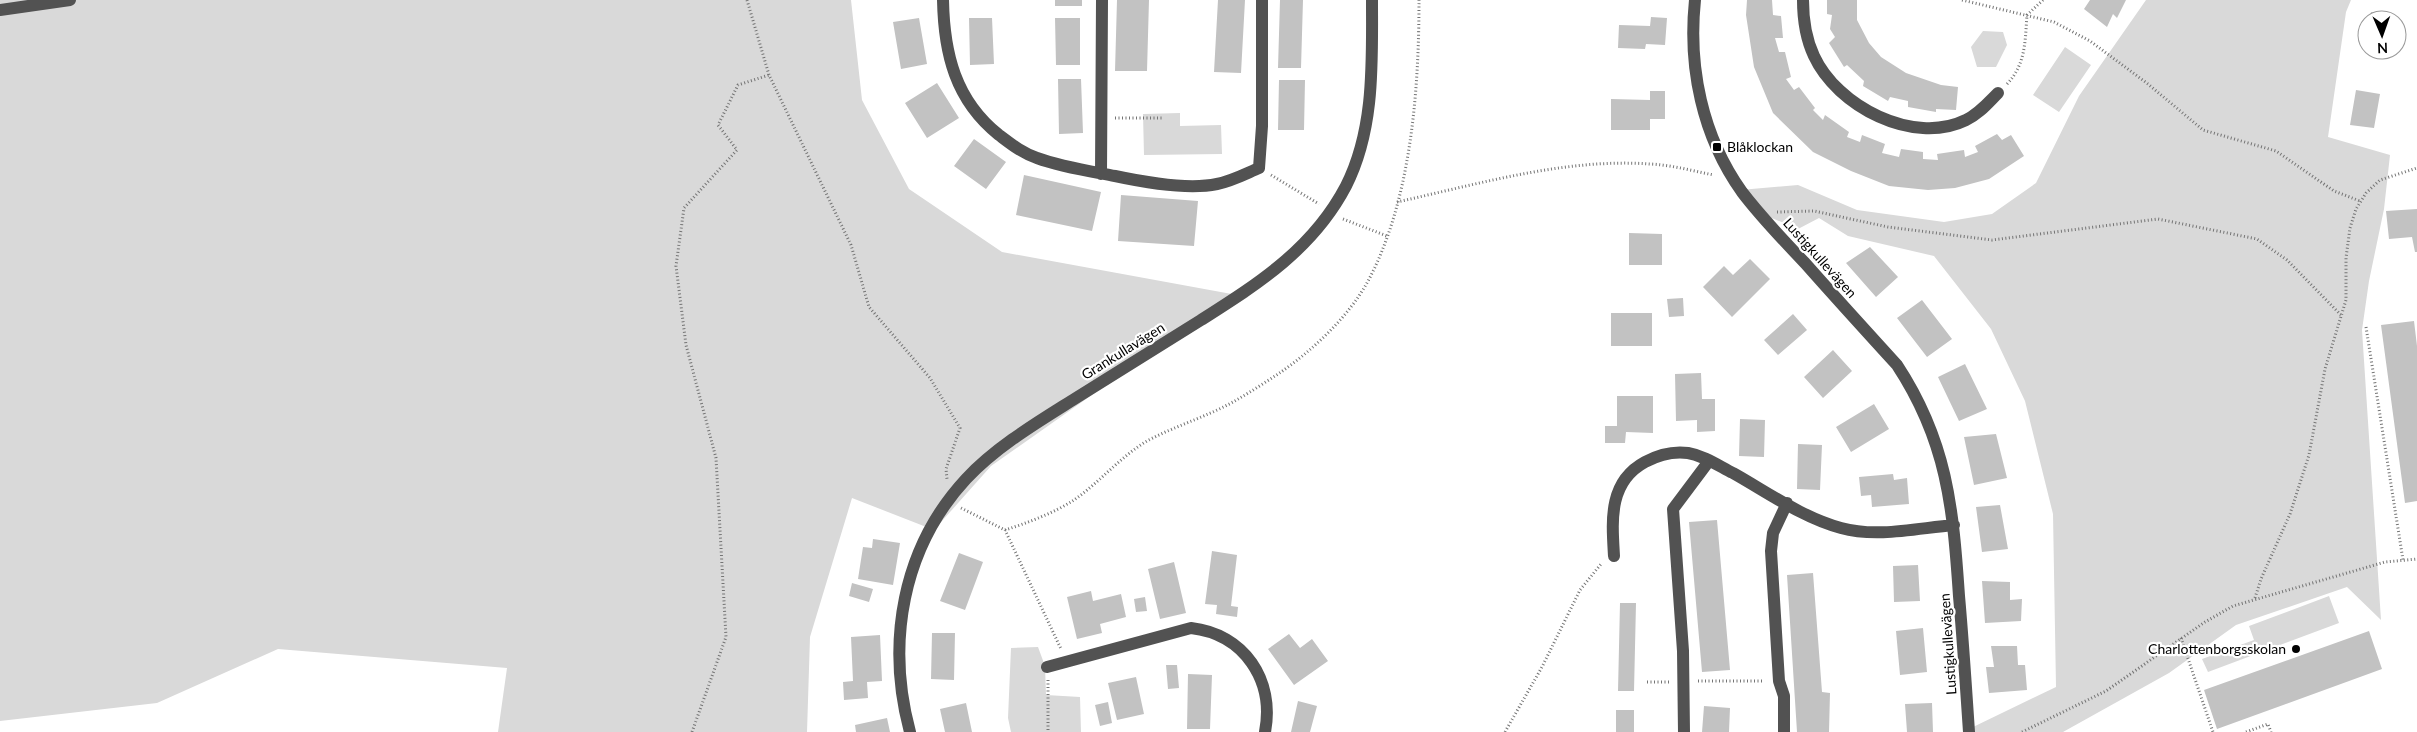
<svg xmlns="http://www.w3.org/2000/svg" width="2417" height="732" font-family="Lato,sans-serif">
  <rect width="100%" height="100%" fill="#fff"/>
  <path fill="#d9d9d9" d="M0,0H851L862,100L909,189L1002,252L1248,297L1123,373L991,466L934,530L852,498L810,637L807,732H498L507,668L278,649L157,703L0,721Z
    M2146,0H2351L2346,12L2328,137L2390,155L2384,209L2369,281L2362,330L2381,620L2347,587L2236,625L2169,673L2063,732H1971V728L2056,687L2053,514L2025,401L1991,329L1934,256L1848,236L1819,218L1798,229L1760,213L1740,190L1798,185L1857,210L1944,222L1992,214L2036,183L2079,96Z
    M1983,31L2003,32L2007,45L1996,67H1977L1971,47Z
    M2065,47L2091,65L2059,112L2033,95Z
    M1180,113V126L1221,125L1222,154L1144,155L1143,114Z
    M2329,596L2339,623L2208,672L2202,659L2254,640L2249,626Z
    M1038,647L1045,666L1046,695L1080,697L1081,732H1011L1008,718L1011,648Z"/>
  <path fill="#c2c2c2" d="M1055,0H1082V6H1055Z
    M1117,0H1149L1147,71H1115Z
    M1218,0H1245L1241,73L1214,72Z
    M1280,0H1303L1301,68H1278Z
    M1747,0H1772L1773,15L1781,16L1783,38H1775L1779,52H1785L1791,77L1786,79L1794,90L1799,87L1815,108L1813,110L1823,120L1825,115L1849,132L1847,137L1860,142L1862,135L1885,144L1882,153L1899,157L1901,149L1923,152V159L1938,160L1937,154L1964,150L1965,157L1978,152L1975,146L1997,134L2002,140L2011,135L2024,156L1989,179L1955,188L1928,190L1889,186L1851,171L1813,152L1773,113L1754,67L1746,15Z
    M1827,0H1857V20L1869,43L1881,57L1906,73L1941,85L1958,87L1956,110L1936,109V112L1908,107V101L1890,97L1888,101L1863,86L1864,81L1847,65L1844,67L1829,43L1835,37L1830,29L1832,15L1827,14Z
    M2090,0H2126L2117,18L2113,14L2107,27L2084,9Z
    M2371,12L2396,17L2395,20H2369Z
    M1651,17L1667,18L1665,45L1646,44L1645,49L1618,48L1619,25L1650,26Z
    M919,18L927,64L901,69L893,22Z
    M969,18H992L994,64L970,65Z
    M1055,18H1080V65H1056Z
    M1058,79H1081L1083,133L1059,134Z
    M1279,80H1305L1304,130H1278Z
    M937,83L959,118L927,138L905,103Z
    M2356,90L2380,94L2374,128L2350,125Z
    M1650,91H1665V119H1650V130H1611V99L1650,100Z
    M974,139L1006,162L986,189L954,166Z
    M1024,175L1101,192L1092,231L1016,215Z
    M1121,195L1198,201L1194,246L1118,241Z
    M2417,209V252H2415L2412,237L2389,239L2386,211Z
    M1629,233L1662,234V265H1629Z
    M1870,247L1898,277L1876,297L1846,263Z
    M1750,259L1770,279L1732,317L1703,287L1724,266L1733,275Z
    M1683,298L1684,316L1669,317L1667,299Z
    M1922,300L1952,339L1927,357L1897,318Z
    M1611,313H1652V346H1611Z
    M1793,314L1807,330L1778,355L1764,340Z
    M2414,321L2417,346V501L2405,503L2381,325Z
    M1833,350L1852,371L1823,398L1804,377Z
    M1965,364L1987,409L1959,421L1938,377Z
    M1701,373L1702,399H1715V431L1697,432V420L1676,421L1675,374Z
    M1617,396H1653V433L1626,432L1625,443H1605V426H1617Z
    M1874,404L1889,429L1851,452L1836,427Z
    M1740,419L1765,420L1764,457L1739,456Z
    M1996,434L2007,478L1974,485L1964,437Z
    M1798,444L1822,445L1820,490L1797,489Z
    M1893,474L1894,480L1907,478L1909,504L1872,507L1871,495L1861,496L1859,477Z
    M2000,505L2008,549L1982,552L1976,507Z
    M1717,520L1730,670L1702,672L1689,522Z
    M873,539L900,543L893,585L858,579L863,547L872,548Z
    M1212,551L1237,555L1231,606L1238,607L1237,617L1216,614L1217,605L1205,604Z
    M959,553L983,562L965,610L940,601Z
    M1174,562L1186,613L1160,619L1148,569Z
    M1918,565L1920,601L1894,602L1893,566Z
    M1813,573L1822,692L1830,693L1829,732H1797L1787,575Z
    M1982,581L2010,582V600L2022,599L2021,621L1985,623Z
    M852,583L873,589L869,602L849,596Z
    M1091,591L1093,601L1121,594L1126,617L1100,624L1102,633L1077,639L1067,597Z
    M1145,597L1147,611L1136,612L1134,599Z
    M1620,603H1636L1634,691H1618Z
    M1923,628L1927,672L1900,675L1896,631Z
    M2369,631L2382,669L2217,729L2204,690Z
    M932,633H955L954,680L931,679Z
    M1289,634L1300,648L1312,639L1328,661L1294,685L1268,649Z
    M880,635L882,681L867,682L868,698L844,700L843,682L853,681L851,637Z
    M1991,646H2017L2018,665H2025L2027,690L1989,693L1986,667H1994Z
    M1166,665H1177L1179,688L1168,689Z
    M1188,674L1212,675L1210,729H1187Z
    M1136,677L1144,714L1117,720L1108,683Z
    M1298,701L1317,706L1310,732H1291Z
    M1108,702L1112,723L1100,726L1095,705Z
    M966,703L972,732H945L940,709Z
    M1932,703L1933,732H1907L1905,704Z
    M1704,706L1730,708L1729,732H1702Z
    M1616,710H1634V732H1616Z
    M887,718L890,732H856L855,725Z"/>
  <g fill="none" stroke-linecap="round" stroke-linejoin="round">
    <path stroke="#747474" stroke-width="3" stroke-dasharray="1 2.5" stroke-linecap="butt" d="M747,0L769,75L851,245L869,307L930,378L960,428L946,469L947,479
      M1962,0L2054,22L2090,41L2148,84L2203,130L2276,151L2334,191L2360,201
      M2007,84C2026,64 2025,41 2027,15L2043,0
      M1115,118H1164
      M1271,175L1319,204
      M1397,202C1479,184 1565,158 1650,164C1672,165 1693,171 1714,175
      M1777,212L1814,211L1888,227L1992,240L2158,219L2257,239L2287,260L2341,315
      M1343,219L1387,236
      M2366,327L2403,560
      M961,508L1005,530L1061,649
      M1005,530C1027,523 1054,513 1074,500C1100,482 1120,457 1147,441C1175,426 1206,417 1233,402C1249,393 1266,382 1281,372C1313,350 1348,317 1367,283C1411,202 1419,91 1419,0
      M2255,598L2261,579L2290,514L2309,455L2325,369L2346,300V258L2350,228L2356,209L2366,193L2380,180L2417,168
      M2181,638L2213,732
      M1048,680V732
      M1698,681H1764
      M1647,682H1669
      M692,732L726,637L716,458L686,345L676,266L684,208L737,150L718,125L738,85L769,75
      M1505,732L1542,667L1580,590L1601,564
      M2022,732L2106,691L2205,622L2233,606L2385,562L2417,559
      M2246,732L2268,724L2271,732"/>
    <path stroke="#525252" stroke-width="12" d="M943,0C944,53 955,100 999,135C1011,144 1022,153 1037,158C1062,167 1089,171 1115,176C1143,182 1188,190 1217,184C1232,181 1245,174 1259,168L1262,126V0
      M1695,0C1688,67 1702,136 1742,192C1761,217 1783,240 1805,263C1835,297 1866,331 1897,365C1947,441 1953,507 1959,596C1963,641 1966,687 1969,732
      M1803,0C1803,18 1806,39 1814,56C1837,106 1913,146 1966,120C1979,114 1988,103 1998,93
      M0,10L70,0
      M1101,174L1102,0
      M1614,556C1612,521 1608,482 1645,462C1658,455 1673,451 1688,453C1705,456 1719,466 1733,473C1767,492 1803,518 1841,528C1877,538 1918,528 1954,525
      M1047,667L1191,628C1244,634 1275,680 1265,732
      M910,732C886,643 902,548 966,479C997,446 1038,422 1076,398C1118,372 1160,346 1201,320C1259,283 1313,249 1346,186C1375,129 1372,62 1372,0
      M1684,732L1683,651L1673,509L1709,461
      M1784,732V696L1779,681L1771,551L1773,533L1787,503"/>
  </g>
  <g fill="#000" stroke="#fff" stroke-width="2">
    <rect x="1712" y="142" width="10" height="10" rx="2.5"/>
    <circle cx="2296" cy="649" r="5"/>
  </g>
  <g text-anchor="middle" stroke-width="4.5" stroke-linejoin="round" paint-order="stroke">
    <g font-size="14" fill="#000" stroke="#fff" text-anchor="start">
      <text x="1727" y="152">Blåklockan</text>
      <text x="2286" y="654" text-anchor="end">Charlottenborgsskolan</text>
    </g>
    <g font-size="14" fill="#000" stroke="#fff">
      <text transform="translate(1820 258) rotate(48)" y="5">Lustigkullevägen</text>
      <text transform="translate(1123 351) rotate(-32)" y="5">Grankullavägen</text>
      <text transform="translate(1948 644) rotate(-94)" y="5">Lustigkullevägen</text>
    </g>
  </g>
  <g transform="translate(2382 35) rotate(178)"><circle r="24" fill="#ffffff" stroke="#999999"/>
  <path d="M0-4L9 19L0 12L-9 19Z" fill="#000000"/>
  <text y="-8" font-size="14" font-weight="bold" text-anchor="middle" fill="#000000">N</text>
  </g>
</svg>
